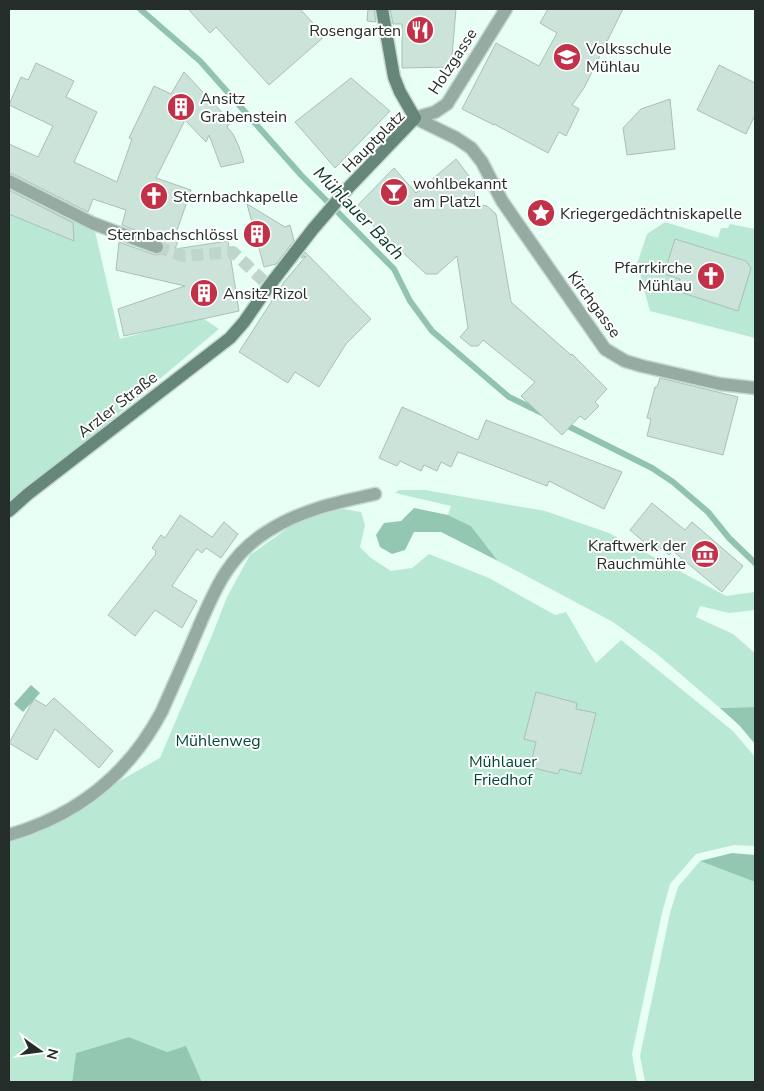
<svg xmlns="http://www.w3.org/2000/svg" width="764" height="1091" font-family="'Nunito Sans',sans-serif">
  <rect width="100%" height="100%" fill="#e7fff4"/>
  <path fill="#b9e9d4" d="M9,190L95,231L120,339L201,317L219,329L9,506Z
    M665,222L718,238L721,228H728L730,224L755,229V338L650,311L637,264L647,234Z
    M399,490H425L545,511L609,533L726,596L755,592V610L729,613L700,606L696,617L733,634L755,653V707L720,708L657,654L613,622L498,561L471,526L448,515L451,506L395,493Z
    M344,509L361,512L365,525L360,547L371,558L391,571L412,568L429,554L489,578L555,615L566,612L596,663L621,640L733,731L755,757V846L734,845L696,854L670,884L662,913L632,1054L637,1082H202L186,1047L167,1052L129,1037L76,1053L72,1082H9V835L51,820L160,758L213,633L227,597L250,555L288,528L317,514Z
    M700,861L755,882V1082H645L640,1056L670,913L678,887Z"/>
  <path fill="#94c7b2" d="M414,508L448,515L471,526L498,561L441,532H414L405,550L392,554L380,547L376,535L384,523L401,521Z
    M755,707V744L739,725L720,708Z
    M732,853L755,855V882L700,861Z
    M129,1037L167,1052L186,1046L202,1082H72L76,1053Z"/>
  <path fill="#91c3ae" d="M31,685L40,693L23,712L14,704Z"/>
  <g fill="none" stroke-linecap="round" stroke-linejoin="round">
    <path stroke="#91c3ae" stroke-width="6" d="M140,9L200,61L301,175L394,269L410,301L432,331L509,397L542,413
      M562,423L652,468L673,482L708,512L729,538L755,563"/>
  </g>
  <path fill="#cce3d9" stroke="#a9c0b6" d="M188,9H300L325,36L269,85L216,27L210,33Z
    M368,9H374L376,22L367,21Z
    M390,9H456L451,67L402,68V24H393Z
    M548,9H623L584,88L572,105L579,109L566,136L559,132L548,153L494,124V125L462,109L496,43L539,66L557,33L540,23Z
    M36,63L74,81L66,97L97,112L74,162L117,182L132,139L129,138L154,86L171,94L184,72L231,122L227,127L233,134L239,147L244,162L221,167L209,135L206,142L185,120L156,178L191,190L175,236L179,238L175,249L228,241L239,311L124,336L118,309L185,286L116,270L119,242L155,255L162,254L165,249V245L160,240L122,225L126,210L93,199L88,212L13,174L9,173V144L38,157L53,126L9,105L21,77L28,80Z
    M719,65L755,83V115L746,134L697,110Z
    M351,78L390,111L335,168L295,122Z
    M670,99L675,149L627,155L623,128L641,109Z
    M456,159L472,180L476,204L487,206L496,214L511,302L571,355L572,354L607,389L595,402L599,406L585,420L580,416L562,435L521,396L535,382L483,340L478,346H471L460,337L468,328L457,256L437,274H426L398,248L397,249L355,208L394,168L416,193Z
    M9,190L73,223L74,241L9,214Z
    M247,204L285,227L290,225L294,241L276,264L264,267Z
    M675,239L746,261L751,268L738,311L677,291L680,279L664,274Z
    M305,252L371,319L346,344L319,387L295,372L288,383L239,352L284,282L306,256L301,258Z
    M660,378L738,397L723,455L647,436L651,419L647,418L655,387H657Z
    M402,407L478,440L486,420L622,472L604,509L549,481L547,486L458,452L451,467L441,462L437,471L424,465L421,471L400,461L397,466L379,458Z
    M652,503L685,530L692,522L743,566L722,592L673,551L669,555L661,548L657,553L630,530Z
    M180,515L212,537L224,522L238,534L221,558L206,548L202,553L197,549L172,586L197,601L182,628L155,610L135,636L108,615L156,554L155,553L156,551L152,548L161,535L165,538Z
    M536,692L577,703L576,709L596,713L581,774L560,769L558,774L530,767L536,742L524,739Z
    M54,698L113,751L99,768L55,729L37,760L9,743L34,699L46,706Z"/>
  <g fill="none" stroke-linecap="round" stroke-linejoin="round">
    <path stroke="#c0d5cb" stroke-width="12" stroke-dasharray="12 6" stroke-linecap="butt" d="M157,247L183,256L233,252L269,286"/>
    <defs>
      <path id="minor" d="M415,118L456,138L471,148L482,162L502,201L605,349L625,361L642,366L720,384L755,388
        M415,118L435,112L447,104L506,9
        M9,181L92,223L157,247
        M9,835C78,815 129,774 162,711C173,686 184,662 194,638C213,594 226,557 268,531C301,510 338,502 375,494"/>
      <path id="secondary" d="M9,511L28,494L230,338L244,322L269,286L313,229L350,186L415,118L400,92L394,77L382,9"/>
    </defs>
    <use href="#minor" stroke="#c4d9cf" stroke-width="15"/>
    <use href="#secondary" stroke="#c4d9cf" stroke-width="15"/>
    <use href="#minor" stroke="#96aca2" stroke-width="12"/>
    <use href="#secondary" stroke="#668679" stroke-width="12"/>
  </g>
  <defs>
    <symbol id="restaurant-disc" viewBox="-11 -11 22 22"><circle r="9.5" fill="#c13148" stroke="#fff"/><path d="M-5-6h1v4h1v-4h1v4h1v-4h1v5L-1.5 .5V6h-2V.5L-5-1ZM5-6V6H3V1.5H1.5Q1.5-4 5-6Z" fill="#fff"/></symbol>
    <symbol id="school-disc" viewBox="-11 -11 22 22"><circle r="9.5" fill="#c13148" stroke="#fff"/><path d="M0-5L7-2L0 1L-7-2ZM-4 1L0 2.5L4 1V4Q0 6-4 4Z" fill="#fff"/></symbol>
    <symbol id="building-disc" viewBox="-11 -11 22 22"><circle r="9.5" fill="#c13148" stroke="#fff"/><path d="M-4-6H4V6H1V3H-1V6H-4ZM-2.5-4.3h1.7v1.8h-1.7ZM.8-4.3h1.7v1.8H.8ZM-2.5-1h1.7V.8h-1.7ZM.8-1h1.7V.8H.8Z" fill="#fff"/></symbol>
    <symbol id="bar-disc" viewBox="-11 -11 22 22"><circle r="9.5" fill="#c13148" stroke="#fff"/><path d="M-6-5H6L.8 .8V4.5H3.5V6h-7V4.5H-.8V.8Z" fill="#fff"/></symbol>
    <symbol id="church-disc" viewBox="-11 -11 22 22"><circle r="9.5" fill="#c13148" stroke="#fff"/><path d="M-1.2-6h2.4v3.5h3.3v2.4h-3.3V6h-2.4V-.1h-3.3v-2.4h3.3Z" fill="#fff"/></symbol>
    <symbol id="sight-disc" viewBox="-11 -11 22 22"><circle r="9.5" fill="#c13148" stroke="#fff"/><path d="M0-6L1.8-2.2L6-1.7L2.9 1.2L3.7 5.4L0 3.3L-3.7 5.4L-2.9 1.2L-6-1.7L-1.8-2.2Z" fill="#fff"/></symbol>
    <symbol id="museum-disc" viewBox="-11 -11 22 22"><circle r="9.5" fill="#c13148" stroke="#fff"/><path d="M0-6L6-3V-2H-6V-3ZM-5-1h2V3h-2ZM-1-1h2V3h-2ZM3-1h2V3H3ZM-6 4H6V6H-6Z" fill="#fff"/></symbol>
  </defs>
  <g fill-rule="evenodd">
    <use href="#restaurant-disc" x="404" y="14" width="32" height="32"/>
    <use href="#school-disc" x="551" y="41" width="32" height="32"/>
    <use href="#building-disc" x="165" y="91" width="32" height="32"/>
    <use href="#bar-disc" x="378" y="176" width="32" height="32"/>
    <use href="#church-disc" x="138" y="180" width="32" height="32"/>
    <use href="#sight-disc" x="525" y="197" width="32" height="32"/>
    <use href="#building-disc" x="241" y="218" width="32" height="32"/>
    <use href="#church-disc" x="695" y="260" width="32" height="32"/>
    <use href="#building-disc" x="188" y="277" width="32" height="32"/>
    <use href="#museum-disc" x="689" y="538" width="32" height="32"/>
  </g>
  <g text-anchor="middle" stroke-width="4" stroke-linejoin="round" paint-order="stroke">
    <g font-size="16" fill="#242d29" stroke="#fff" text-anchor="start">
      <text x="401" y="36" text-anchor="end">Rosengarten</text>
      <text x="586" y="54">Volksschule<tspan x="586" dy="18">Mühlau</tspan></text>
      <text x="200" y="104">Ansitz<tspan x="200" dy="18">Grabenstein</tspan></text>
      <text x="413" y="189">wohlbekannt<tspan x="413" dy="18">am Platzl</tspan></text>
      <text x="173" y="202">Sternbachkapelle</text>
      <text x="560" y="219">Kriegergedächtniskapelle</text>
      <text x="238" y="240" text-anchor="end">Sternbachschlössl</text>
      <text x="692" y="273" text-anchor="end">Pfarrkirche<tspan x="692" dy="18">Mühlau</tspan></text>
      <text x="223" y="299">Ansitz Rizol</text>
      <text x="686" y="551" text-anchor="end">Kraftwerk der<tspan x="686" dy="18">Rauchmühle</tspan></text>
    </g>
    <g font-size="16" fill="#242d29" stroke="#fff">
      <text transform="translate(452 61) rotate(-57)" y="6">Holzgasse</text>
      <text transform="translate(373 141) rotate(-45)" y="6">Hauptplatz</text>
      <text transform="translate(595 304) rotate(54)" y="6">Kirchgasse</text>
      <text transform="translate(117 404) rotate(-38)" y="6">Arzler Straße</text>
    </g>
    <g font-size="16" fill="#004733" stroke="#fff">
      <text x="218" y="746">Mühlenweg</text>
      <text x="503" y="767">Mühlauer<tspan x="503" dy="18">Friedhof</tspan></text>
    </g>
    <g font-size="18" font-style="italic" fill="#083627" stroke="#fff">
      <text transform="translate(359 213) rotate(46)" y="6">Mühlauer Bach</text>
    </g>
  </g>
  <rect width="764" height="1091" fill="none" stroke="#242d29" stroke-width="20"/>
  <g transform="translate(40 1051) rotate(104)" stroke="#ffffff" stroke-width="4" paint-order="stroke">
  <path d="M0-4L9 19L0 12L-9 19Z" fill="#242d29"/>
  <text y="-8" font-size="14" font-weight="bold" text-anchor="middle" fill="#242d29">N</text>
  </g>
</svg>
